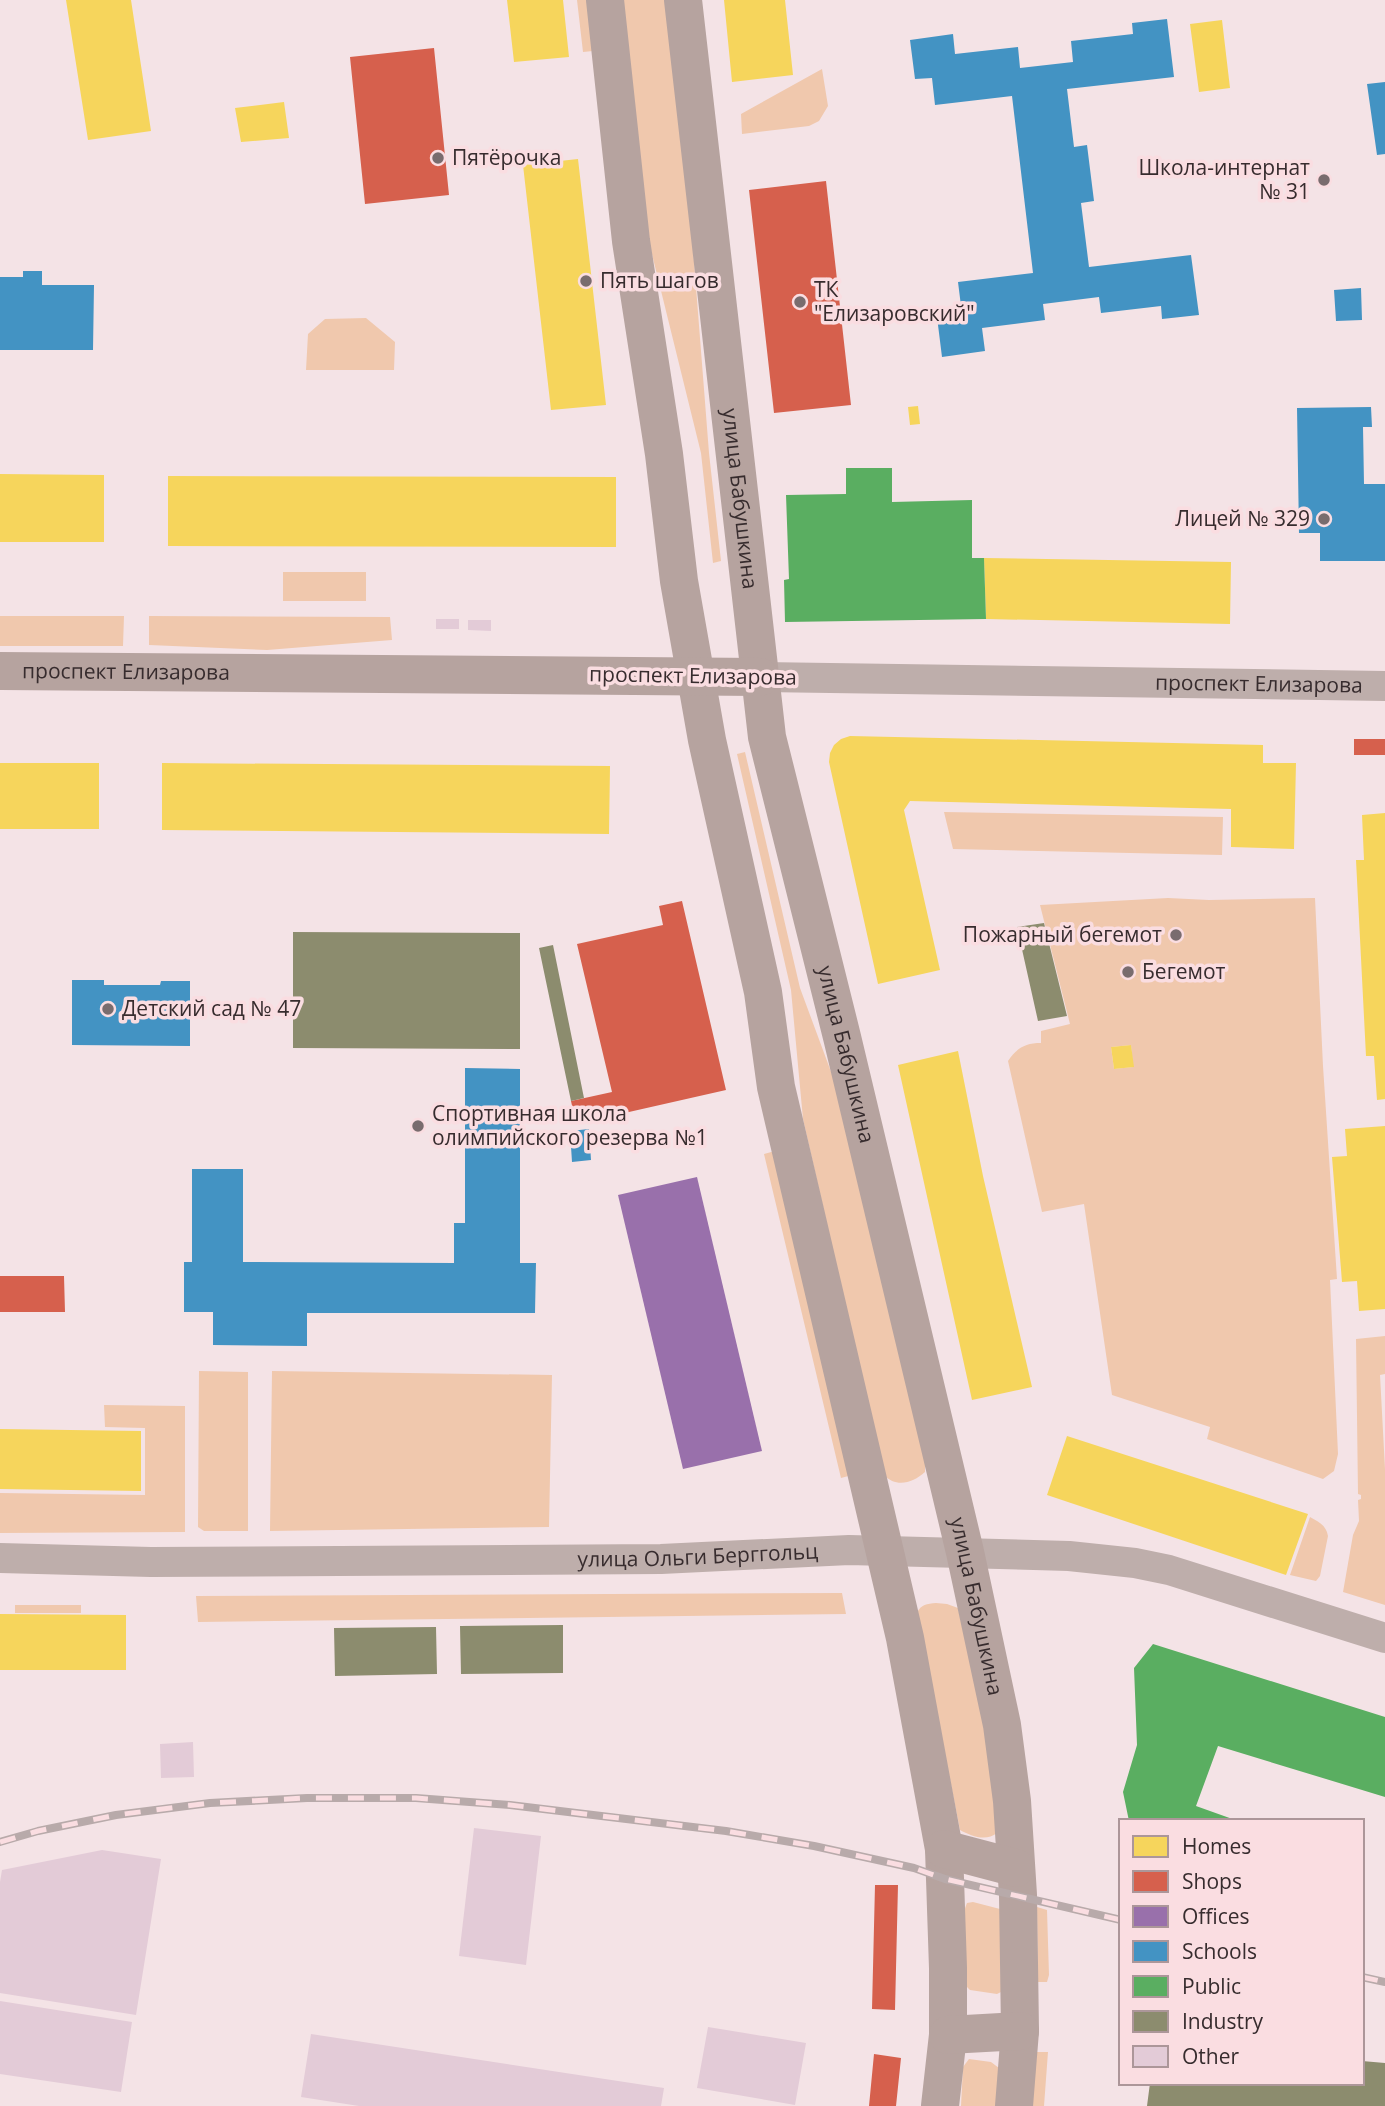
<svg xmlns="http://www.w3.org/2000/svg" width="1385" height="2106" font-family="'Open Sans',sans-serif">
  <rect width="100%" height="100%" fill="#f4e3e6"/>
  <path fill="#f0c8ad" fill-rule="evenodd" d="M577,0H588L593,51L583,52Z
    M622,0H666L692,236L709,453L721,561L713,563L701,453L648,238Z
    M822,69L828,106L819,121L809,126L742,134L741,114Z
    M366,318L395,342L394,370H306L308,334L325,319Z
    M283,572H366V601H283Z
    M0,616H124L123,646H0Z
    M149,616L390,617L392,640L267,650L149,645Z
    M745,752L800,988L847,1115L925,1463V1472C913,1483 896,1488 884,1475L803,1119L791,990L737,754Z
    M944,812L1223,817L1222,855L953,849Z
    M1168,898L1209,900L1315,898L1323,1066L1337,1279L1330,1280L1338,1454L1334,1471L1323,1479L1207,1439L1210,1427L1112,1395L1084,1204L1042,1212L1008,1061C1017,1048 1025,1043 1041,1043V1031L1070,1024L1040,905ZM1131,1045L1133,1067L1114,1069L1111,1047Z
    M775,1151L852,1475L841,1478L764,1154Z
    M1385,1336V1374L1380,1375L1385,1469V1605L1343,1592L1353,1535L1359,1521L1358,1500L1361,1499V1495L1358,1494L1356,1339Z
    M199,1371L248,1372V1531H204L198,1527Z
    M272,1371L552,1375L549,1527L270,1531Z
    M104,1405L185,1406V1532L0,1533V1493L145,1495V1428L105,1427Z
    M1310,1517C1319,1522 1326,1525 1328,1536L1320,1576L1316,1581L1290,1575Z
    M842,1593L846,1614L198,1622L196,1596Z
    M936,1603L947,1604L958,1608L987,1738L997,1833C986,1842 971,1836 960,1830L917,1613C921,1604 927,1604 936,1603Z
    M15,1605H81V1613H15Z
    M973,1902L1000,1909L1001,1992L997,1994L970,1990L967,1987L964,1911L967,1903Z
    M1037,1907L1047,1910L1049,1975L1047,1982H1038Z
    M1037,2052H1048L1044,2106H1031Z
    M969,2059L991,2062L999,2068L998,2106H961L963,2067Z"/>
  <path fill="#f6d55c" d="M66,0H131L151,131L88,140Z
    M507,0H563L569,57L514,62Z
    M724,0H785L793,75L732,82Z
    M1222,20L1230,88L1199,92L1190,24Z
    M284,102L289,138L241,142L235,108Z
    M578,159L606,405L551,410L523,165Z
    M918,406L920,424L910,425L908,407Z
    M0,474L104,475V542H0Z
    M168,476L616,477V547L168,546Z
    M984,558L1231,562L1230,624L986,619Z
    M850,736L1263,745V763H1296L1294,849L1231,847V809L910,801L904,810L940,970L878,984L829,762L830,753L834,745L841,739Z
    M0,763H99V829H0Z
    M162,763L610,766L609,834L162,830Z
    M1385,813V1099L1377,1100L1374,1056H1366L1356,860H1364L1362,815Z
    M1131,1045L1134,1067L1114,1069L1111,1047Z
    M958,1051L983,1176L1032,1387L972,1400L898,1065Z
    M1385,1126V1309L1359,1311L1357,1281L1342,1282L1332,1157L1347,1156L1345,1129Z
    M0,1429L141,1431V1491L0,1489Z
    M1067,1436L1308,1514L1286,1575L1047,1495Z
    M0,1614L126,1615V1670H0Z"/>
  <path fill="#d6604d" d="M434,48L449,195L365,204L350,57Z
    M826,181L851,405L774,413L749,190Z
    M1354,739H1385V755H1354Z
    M682,901L726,1090L576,1124L571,1101L612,1092L577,944L663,925L659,906Z
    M0,1276H64L65,1312H0Z
    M875,1885H898L895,2010L872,2009Z
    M874,2054L901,2058L896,2106H869Z"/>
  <path fill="#9970ab" d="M697,1177L762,1451L683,1469L618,1195Z"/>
  <path fill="#4393c3" d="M1167,19L1174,77L1067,89L1074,147L1087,145L1094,201L1081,203L1089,267L1191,255L1199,315L1162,319L1161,306L1101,313L1099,297L1043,304L1045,320L982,328L985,351L942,357L937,317L962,314L958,282L1033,273L1012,96L935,105L932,78L915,79L910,40L953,34L955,54L1018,47L1020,68L1073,62L1071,41L1133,34L1132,23Z
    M1385,82V154L1377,155L1367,84Z
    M23,271H42V285H94L93,350H0V277H23Z
    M1361,288L1362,320L1336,321L1334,290Z
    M1371,407L1372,427H1363L1364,484H1385V561H1320V533H1299L1297,408Z
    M72,980H104V985H160L161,981H190V1046L72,1045Z
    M465,1068L520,1069V1263H536L535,1313H307V1346L213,1345V1312H184V1262H192V1169H243V1262L454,1263V1223H465Z
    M589,1129L591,1160L572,1162L570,1131Z"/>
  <path fill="#5aae61" d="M846,468H892V502L972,500V558H984L986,619L785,622L784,580L789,579L786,495L846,494Z
    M1153,1644L1385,1717V1797L1218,1746L1196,1806L1238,1821H1129L1123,1792L1137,1745L1134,1668Z"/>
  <path fill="#8c8c6e" d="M1044,923L1067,1016L1038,1021L1017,927Z
    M293,932L520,933V1049L293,1048Z
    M553,945L584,1098L571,1101L539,948Z
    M563,1625V1673L461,1674L460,1626Z
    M436,1627L437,1674L335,1676L334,1628Z
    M1362,2061L1385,2063V2106H1147L1150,2083H1362Z"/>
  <path fill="#e3cbd7" d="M436,619H459V629H436Z
    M468,620H491V631L468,630Z
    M193,1742L194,1777L161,1778L160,1744Z
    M474,1828L541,1836L526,1965L459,1956Z
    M102,1850L161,1859L136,2015L0,1993V1882L2,1870Z
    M0,2001L132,2022L121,2092L0,2074Z
    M708,2027L806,2043L795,2105L697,2088Z
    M311,2034L664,2088L661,2106H359L301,2097Z"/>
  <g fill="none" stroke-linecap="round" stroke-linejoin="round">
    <g stroke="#beaeab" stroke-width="30">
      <path id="s1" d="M760,677L1385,686"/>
      <path id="s2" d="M0,1558L151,1562L661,1559L849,1550L1069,1556L1135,1563L1169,1570L1385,1638"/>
    </g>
    <g stroke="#b6a39f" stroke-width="38">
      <path d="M605,0L631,241L664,454L679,581L707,740L763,992L776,1087L905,1638L944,1849L948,1968V2035L940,2106"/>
      <path id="s3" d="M683,0L767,737L842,1037L965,1552L1002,1725L1012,1801L1018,1895L1020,2031L1014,2106"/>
      <path id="s4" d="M0,671L760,677"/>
      <path d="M944,1849L1016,1868"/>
      <path d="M948,2035L1020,2031"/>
    </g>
    <defs>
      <path id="rail" d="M0,1842L38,1831L116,1815L210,1803L307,1798H416L510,1805L726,1831L814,1846L914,1868L945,1879L1121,1920
        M1362,1977L1385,1982"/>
    </defs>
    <use href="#rail" stroke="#b8aaaa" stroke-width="8"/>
    <use href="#rail" stroke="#fadde1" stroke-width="5" stroke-dasharray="16" stroke-linecap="butt"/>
  </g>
  <g fill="#796c6e" stroke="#fadde1" stroke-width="2.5">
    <circle cx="438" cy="158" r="7"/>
    <circle cx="1324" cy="180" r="7"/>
    <circle cx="586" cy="281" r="7"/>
    <circle cx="800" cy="302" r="7"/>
    <circle cx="1324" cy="519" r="7"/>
    <circle cx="1176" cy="935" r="7"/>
    <circle cx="1128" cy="972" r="7"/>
    <circle cx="108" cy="1009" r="7"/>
    <circle cx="418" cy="1126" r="7"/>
  </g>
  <g text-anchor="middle" stroke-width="7" stroke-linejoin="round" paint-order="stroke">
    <g font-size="21" fill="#372c2e" stroke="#fadde1" text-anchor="start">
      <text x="452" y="165">Пятёрочка</text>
      <text x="1310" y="175" text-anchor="end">Школа-интернат<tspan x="1310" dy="24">№ 31</tspan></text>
      <text x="600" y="288">Пять шагов</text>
      <text x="814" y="297">ТК<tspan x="814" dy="24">"Елизаровский"</tspan></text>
      <text x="1310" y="526" text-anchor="end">Лицей № 329</text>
      <text x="1162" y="942" text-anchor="end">Пожарный бегемот</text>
      <text x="1142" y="979">Бегемот</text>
      <text x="122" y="1016">Детский сад № 47</text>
      <text x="432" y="1121">Спортивная школа<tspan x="432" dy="24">олимпийского резерва №1</tspan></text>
    </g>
    <g font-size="21" fill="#372c2e" stroke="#fadde1">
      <text dy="7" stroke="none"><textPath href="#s3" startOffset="502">улица Бабушкина</textPath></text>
      <text dy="7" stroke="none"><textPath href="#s4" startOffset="126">проспект Елизарова</textPath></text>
      <text transform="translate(693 676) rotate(1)" y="7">проспект Елизарова</text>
      <text dy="7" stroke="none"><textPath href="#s1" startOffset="499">проспект Елизарова</textPath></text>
      <text dy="7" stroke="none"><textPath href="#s3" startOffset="1069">улица Бабушкина</textPath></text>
      <text dy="7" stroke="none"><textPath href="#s2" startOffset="698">улица Ольги Берггольц</textPath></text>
      <text dy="7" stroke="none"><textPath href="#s3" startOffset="1636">улица Бабушкина</textPath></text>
    </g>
  </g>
  <rect x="1119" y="1819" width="245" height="266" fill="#fadde1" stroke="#ac9699" stroke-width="2"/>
  <rect x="1133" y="1836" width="35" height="21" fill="#f6d55c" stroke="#ac9699" stroke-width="2"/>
  <text x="1182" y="1854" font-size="21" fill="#372c2e">Homes</text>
  <rect x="1133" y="1871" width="35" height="21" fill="#d6604d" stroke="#ac9699" stroke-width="2"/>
  <text x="1182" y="1889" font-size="21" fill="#372c2e">Shops</text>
  <rect x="1133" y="1906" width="35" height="21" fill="#9970ab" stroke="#ac9699" stroke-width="2"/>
  <text x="1182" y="1924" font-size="21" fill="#372c2e">Offices</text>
  <rect x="1133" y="1941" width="35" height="21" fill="#4393c3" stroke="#ac9699" stroke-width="2"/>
  <text x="1182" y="1959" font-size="21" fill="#372c2e">Schools</text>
  <rect x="1133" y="1976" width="35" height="21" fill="#5aae61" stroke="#ac9699" stroke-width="2"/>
  <text x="1182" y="1994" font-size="21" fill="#372c2e">Public</text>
  <rect x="1133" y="2011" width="35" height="21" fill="#8c8c6e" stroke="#ac9699" stroke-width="2"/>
  <text x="1182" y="2029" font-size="21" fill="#372c2e">Industry</text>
  <rect x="1133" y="2046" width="35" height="21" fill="#e3cbd7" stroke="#ac9699" stroke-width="2"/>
  <text x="1182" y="2064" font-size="21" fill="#372c2e">Other</text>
</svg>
